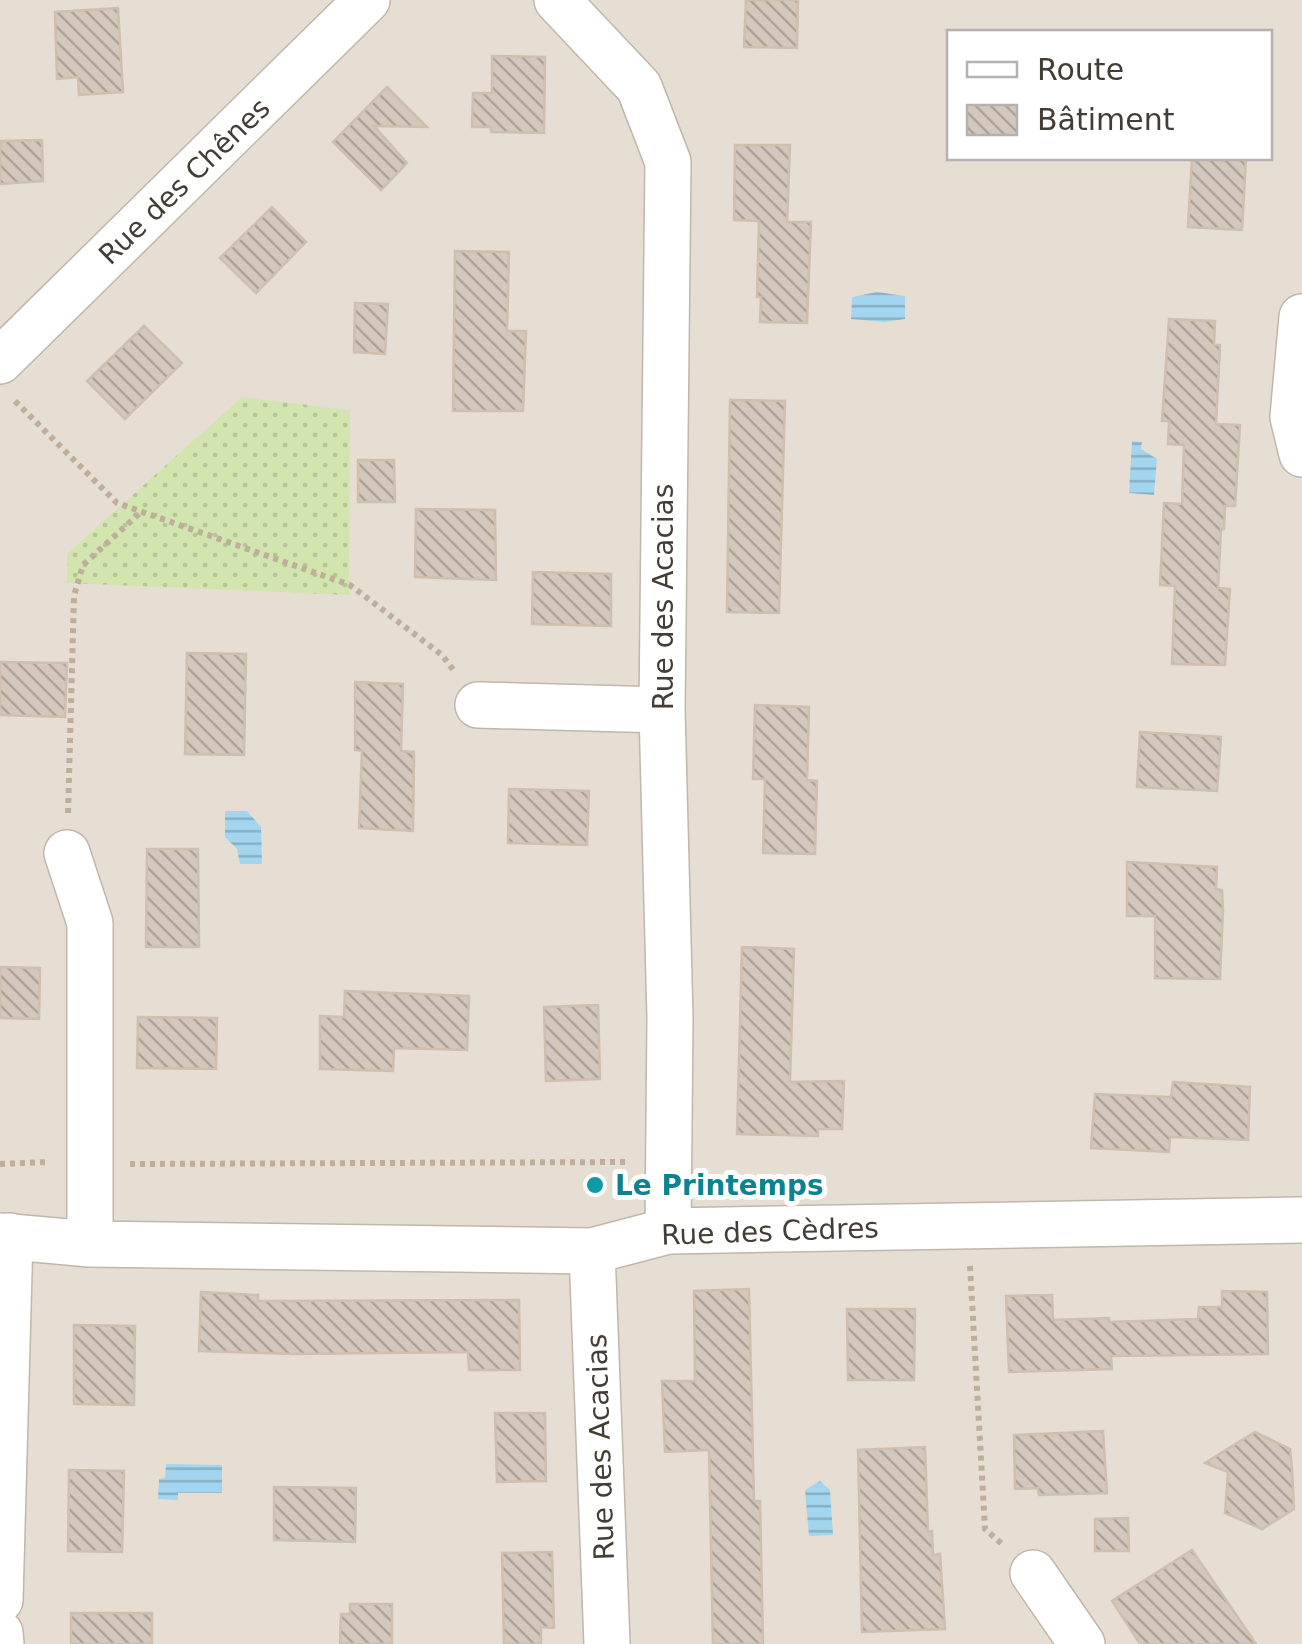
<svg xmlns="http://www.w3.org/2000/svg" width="1302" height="1644" font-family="'DejaVu Sans',sans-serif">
  <defs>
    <pattern id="grass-dots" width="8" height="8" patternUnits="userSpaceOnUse" patternTransform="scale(2.5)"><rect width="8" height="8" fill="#d2e5af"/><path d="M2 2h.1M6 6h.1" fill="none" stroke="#b6c597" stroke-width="1.8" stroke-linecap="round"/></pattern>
    <pattern id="water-rules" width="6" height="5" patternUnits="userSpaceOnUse" patternTransform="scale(2.5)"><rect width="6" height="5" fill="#a3d6ee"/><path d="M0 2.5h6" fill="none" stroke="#86afc2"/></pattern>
    <pattern id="building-back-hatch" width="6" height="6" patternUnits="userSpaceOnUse" patternTransform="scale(2.5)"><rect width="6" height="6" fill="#d3c8bb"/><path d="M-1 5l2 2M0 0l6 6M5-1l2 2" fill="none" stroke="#ada499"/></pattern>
  </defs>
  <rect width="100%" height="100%" fill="#f2ede5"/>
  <path fill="#e6ded3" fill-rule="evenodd" d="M0,0H1302V1644H0ZM949,32H1270V158H949Z"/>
  <path fill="url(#grass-dots)" d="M242,397L350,410L349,595L67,583V554Z"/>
  <path fill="url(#water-rules)" d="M877,292L905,296V319L885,322L851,319L852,297Z
    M1132,441L1142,442L1141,449L1157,459L1154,495L1129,493Z
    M225,811H247L261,827L262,864H240L237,849L225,837Z
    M166,1464L222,1465V1493H178V1500L158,1499L159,1479L165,1478Z
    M820,1481L830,1490L833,1535L809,1536L805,1490Z"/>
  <path fill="url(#building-back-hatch)" stroke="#cebfae" stroke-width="2.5" d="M746,0H798L797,48L744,47Z
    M118,8L123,92L79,95L78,77L57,79L55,12Z
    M492,56L545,57L544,133L491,132V127H472L473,93H492Z
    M387,87L427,127L374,126L407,163L381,190L333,142Z
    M42,140L43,181L0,184V141Z
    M735,145H790L787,222H811L807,323L760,322L761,297H757L759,221L734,220Z
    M1192,158H1246L1242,230L1188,227Z
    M272,207L306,242L256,293L220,258Z
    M455,251L509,252L507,331H526L523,411H453Z
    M355,303L388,304L385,354L354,352Z
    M1169,319L1215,321L1214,345H1220L1216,424L1240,425L1235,506H1225L1224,529H1221L1218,588L1230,589L1225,665L1172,664L1175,586L1160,585L1164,503L1182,504L1184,445L1168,444L1169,421H1162Z
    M144,326L182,363L125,419L87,381Z
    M730,400L785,401L779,613L727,612Z
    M358,460H394L395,502H358Z
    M416,509L495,510L496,580L415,577Z
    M533,572L611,574V626L532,624Z
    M187,653L246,654L244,755L185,754Z
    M0,662L67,663L65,717L0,715Z
    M355,682L403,684L401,751L414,752L413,831L359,828L362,751L355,750Z
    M755,705L809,707L807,780L817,781L815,854L763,853L765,779H753Z
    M1140,732L1221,737L1217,791L1137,787Z
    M509,789L589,791L587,845L508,843Z
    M147,849H198L199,947H146Z
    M1127,862L1217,867L1216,889L1222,890L1223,910L1220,979L1155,978V916H1127Z
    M742,947L794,949L790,1082L844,1081L842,1129H818V1136L737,1134Z
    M0,967L40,968L39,1019L0,1018Z
    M345,991L469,996L467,1050L394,1048L393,1071L320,1069V1016L344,1017Z
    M598,1005L600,1079L546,1081L544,1007Z
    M138,1017L217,1018L216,1069L137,1068Z
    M1173,1082L1250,1087L1248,1140L1170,1137L1169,1152L1091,1148L1095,1094L1171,1097Z
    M749,1289L754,1501H760L763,1644H713L709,1450L665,1452L662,1381H695L694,1291Z
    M1222,1291L1267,1292L1268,1354L1111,1356L1112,1369L1009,1372L1006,1296L1052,1295L1053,1320L1109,1318V1322L1198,1319L1199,1307H1222Z
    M201,1292L258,1295V1301L519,1300L520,1370H469L468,1352L295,1354L199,1351Z
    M847,1309H915L914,1380H848Z
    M74,1325L135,1326L134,1405L74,1404Z
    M495,1413H545L546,1481L497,1482Z
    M1103,1431L1107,1493L1039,1495L1038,1488L1015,1489L1014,1435Z
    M1255,1432L1290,1449L1292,1468L1294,1509L1262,1529L1225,1513L1228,1472L1205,1463Z
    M925,1447L928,1532L932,1531L933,1555L940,1554L945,1629L862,1632L858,1450Z
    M69,1470L124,1471L122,1552L68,1551Z
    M274,1487L356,1488L355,1542L274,1540Z
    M1128,1518L1129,1551H1095V1519Z
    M1192,1550L1256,1644H1140L1112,1601Z
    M552,1552L554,1628L541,1627V1644H504L502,1553Z
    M350,1604H392V1644H340L341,1614H350Z
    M71,1613H152V1644H71Z"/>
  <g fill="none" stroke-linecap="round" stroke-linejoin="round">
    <defs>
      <path id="street" d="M557,0L639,87L668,162L662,710L670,1017L668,1231
        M1302,317L1293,417L1302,454
        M0,361L367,0
        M478,705L662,710
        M67,853L90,923V1244
        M0,1236L90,1244L592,1251L668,1231L1302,1220
        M592,1251L607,1644
        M1033,1573L1082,1644
        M0,1600L10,1236
        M0,1633L1,1644"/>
    </defs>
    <use href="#street" stroke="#c0b7ab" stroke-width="48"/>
    <path stroke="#beae9a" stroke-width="6" stroke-dasharray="5 5" stroke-linecap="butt" d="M15,401L117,503L350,585L442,655L454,671
      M68,813L74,596L83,565L141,512
      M0,1164L49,1162
      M130,1164L627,1162
      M970,1266L985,1529L1003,1545"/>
    <use href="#street" stroke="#fff" stroke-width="45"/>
  </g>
  <circle fill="#0f9aa8" stroke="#fff" stroke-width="4" cx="595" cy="1185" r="10"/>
  <g text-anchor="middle" stroke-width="10" stroke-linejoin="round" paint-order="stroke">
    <g font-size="28" fill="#443d35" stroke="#fff">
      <text transform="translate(184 181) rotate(-44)" y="10">Rue des Chênes</text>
      <text transform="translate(663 597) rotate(-90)" y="10">Rue des Acacias</text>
      <text transform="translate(770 1231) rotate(-2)" y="10">Rue des Cèdres</text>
      <text transform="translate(600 1447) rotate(-92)" y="10">Rue des Acacias</text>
    </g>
    <g font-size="28" font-weight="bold" fill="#0d838f" stroke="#fff" text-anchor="start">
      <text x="615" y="1195">Le Printemps</text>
    </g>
  </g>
  <rect x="947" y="30" width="325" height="130" fill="#ffffff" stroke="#b4b1ae" stroke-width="2.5"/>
  <rect x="967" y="62" width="50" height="15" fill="#ffffff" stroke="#b4b1ae" stroke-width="2.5"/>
  <text x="1037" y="80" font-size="30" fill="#443d35">Route</text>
  <rect x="967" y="105" width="50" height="30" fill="url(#building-back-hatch)" stroke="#b4b1ae" stroke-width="2.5"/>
  <text x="1037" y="130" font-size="30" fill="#443d35">Bâtiment</text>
</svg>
